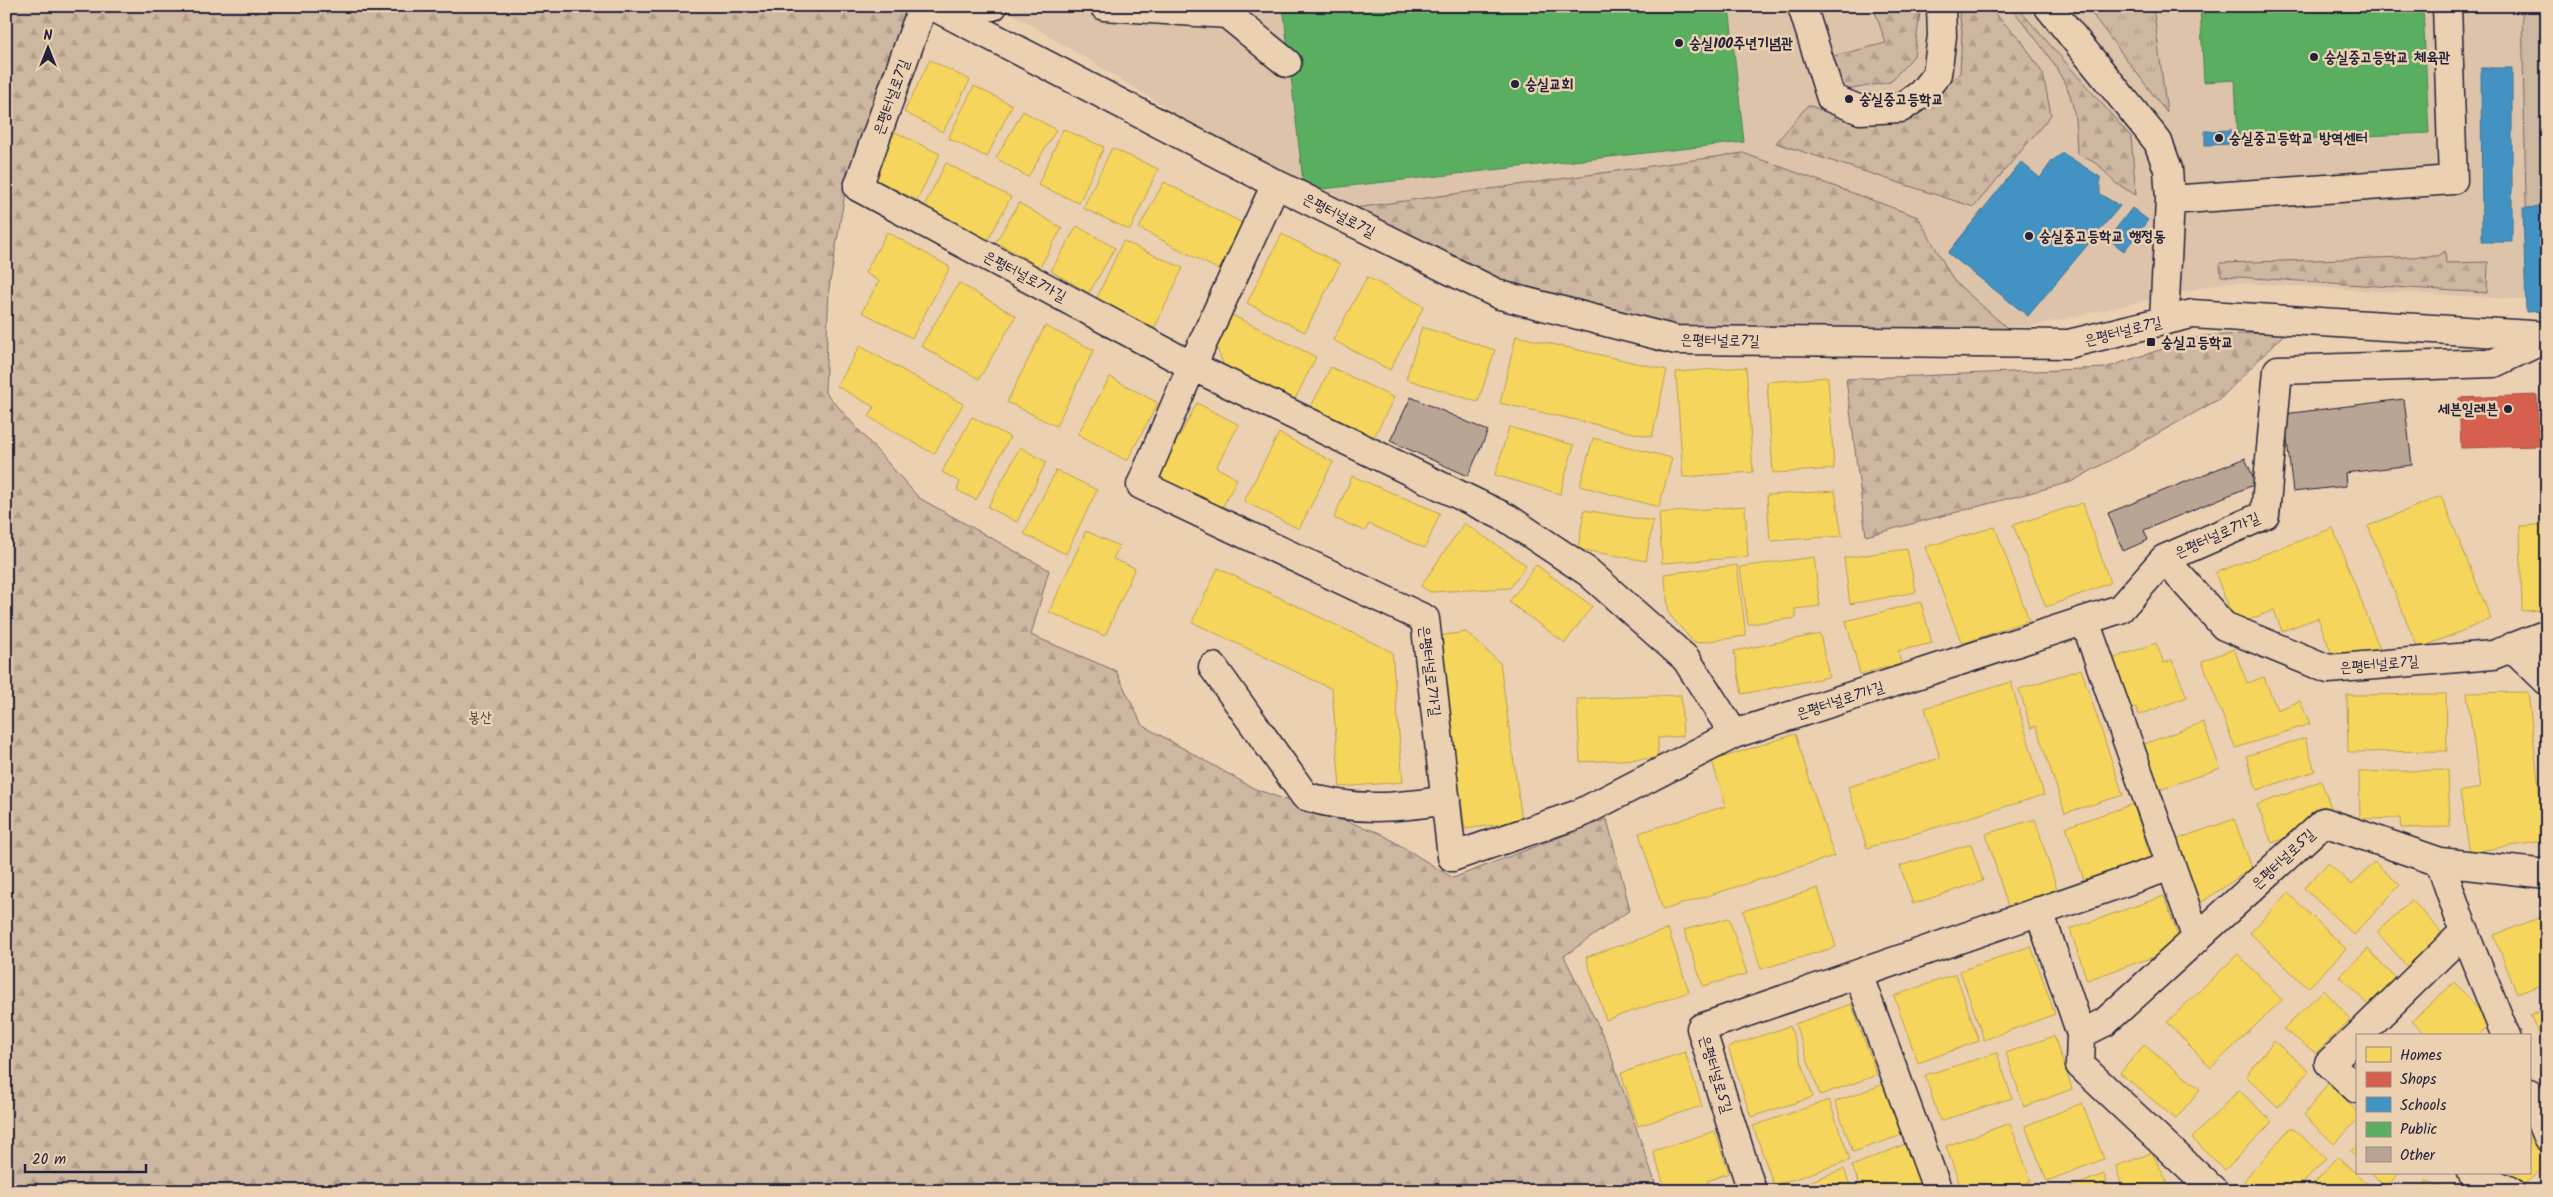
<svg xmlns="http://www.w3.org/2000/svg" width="2553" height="1197" font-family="Kalam,'Poor Story',sans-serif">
  <defs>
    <pattern id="grass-tufts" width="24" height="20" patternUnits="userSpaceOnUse" patternTransform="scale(1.25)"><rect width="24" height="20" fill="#ceb7a1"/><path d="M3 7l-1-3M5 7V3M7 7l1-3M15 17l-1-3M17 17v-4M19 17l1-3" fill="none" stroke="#b19d8c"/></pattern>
    <pattern id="forest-firs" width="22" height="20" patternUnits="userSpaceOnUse" patternTransform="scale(1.25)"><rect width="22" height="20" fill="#ceb7a1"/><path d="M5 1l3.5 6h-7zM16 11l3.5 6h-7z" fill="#b19d8c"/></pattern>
  </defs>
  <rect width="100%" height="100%" fill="#ebd0b2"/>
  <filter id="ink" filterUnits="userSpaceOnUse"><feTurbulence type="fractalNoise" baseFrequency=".02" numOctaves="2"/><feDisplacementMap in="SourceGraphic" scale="10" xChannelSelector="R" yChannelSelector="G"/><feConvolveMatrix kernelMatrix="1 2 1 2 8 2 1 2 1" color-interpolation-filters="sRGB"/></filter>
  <g filter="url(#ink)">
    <path fill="#dcc3a9" d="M1000,6H2547V301L2227,282L2028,327L1781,320L1541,281L1304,191Z"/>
    <path fill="url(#grass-tufts)" stroke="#786c6e" d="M2086,6H2153L2167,113Z"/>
    <path fill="url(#forest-firs)" stroke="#786c6e" d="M6,6H913L848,175L829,288L825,392L919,498L1049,570L1031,635L1116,671L1142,725L1255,789L1380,833L1453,878L1607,819L1630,910L1564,956L1607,1044L1658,1191H6Z
      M1873,6H1921L1914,56L1890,82L1846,90L1826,58L1886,43Z
      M1958,6H1987L2021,40L2043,74L2051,115L1974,207L1776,143L1808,105L1855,123L1911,120L1960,73L1962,31Z
      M2010,6H2016L2131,137L2136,195L2114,182L2099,165L2077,153C2076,132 2076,107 2067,88C2053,58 2030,32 2010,6Z
      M1743,153L1918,217L1954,281L2014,334L1687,327L1493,283L1355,208Z
      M2445,251L2446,263L2488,262L2487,293L2221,276L2220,263L2437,256Z
      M2286,332L2221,398L2071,482L1866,536L1846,379L2105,368L2202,336Z"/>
    <path fill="#ceb7a1" stroke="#786c6e" d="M2522,6H2547V246L2527,247Z"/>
    <path fill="#f6d55c" stroke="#b69f52" d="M930,60L970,80L943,132L904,112Z
      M974,86L1012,105L987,157L948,138Z
      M1023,111L1056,130L1028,177L996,158Z
      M1063,129L1104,147L1079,203L1038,185Z
      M895,132L940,154L917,200L872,178Z
      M1112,148L1158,169L1130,230L1083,208Z
      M946,163L1011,197L988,240L924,206Z
      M1164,182L1244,224L1219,270L1139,228Z
      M1019,203L1062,228L1040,267L996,242Z
      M1077,226L1115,248L1089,293L1051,271Z
      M887,232L950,267L912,338L862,312L879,281L865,273Z
      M1282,234L1340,264L1305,332L1247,303Z
      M1123,241L1183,268L1154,329L1095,302Z
      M1367,277L1424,306L1390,370L1333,340Z
      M959,283L1016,316L979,379L921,346Z
      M1232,315L1316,357L1294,401L1224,366L1216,346Z
      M1045,326L1094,350L1056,426L1007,402Z
      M1422,327L1495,350L1478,402L1406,379Z
      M1516,336L1667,370L1652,437L1500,403Z
      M860,346L963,404L934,454L869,417L874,407L837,386Z
      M1331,367L1394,398L1374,437L1311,407Z
      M1746,367L1753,472L1683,477L1676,372Z
      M1110,377L1158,403L1127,461L1078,434Z
      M1828,377L1834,469L1773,473L1767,382Z
      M1197,403L1239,425L1216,467L1237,479L1219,514L1156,480Z
      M972,417L1010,437L976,500L957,490L960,482L942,472Z
      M1509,427L1574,445L1560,494L1495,475Z
      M1279,433L1333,462L1299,529L1244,501Z
      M1593,438L1672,458L1659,507L1580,486Z
      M1020,447L1046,462L1017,522L988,507Z
      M1056,470L1097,490L1066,554L1024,534Z
      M1352,476L1440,513L1425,548L1369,524L1365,531L1334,518Z
      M1835,491L1842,536L1770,541L1767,495Z
      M2441,496L2491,619L2418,649L2368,526Z
      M2083,503L2110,583L2046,607L2013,525Z
      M2545,504H2547V610L2522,611L2520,526L2545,525Z
      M1745,506L1748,557L1662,563L1659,513Z
      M1584,510L1653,521L1646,561L1578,549Z
      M1464,523L1526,565L1510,588L1430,592L1421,586Z
      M1995,527L2029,620L1962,644L1925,547Z
      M2333,528L2381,652L2358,661L2354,652L2334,660L2318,618L2282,631L2274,610L2236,625L2215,573Z
      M1086,531L1119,546L1113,559L1135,568L1105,636L1049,612Z
      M1907,549L1916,592L1850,604L1844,558Z
      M1814,557L1820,606L1795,609L1796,618L1748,624L1740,567Z
      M1536,565L1592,606L1565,643L1509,602Z
      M1737,565L1746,636L1694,643L1669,614L1664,574Z
      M1218,568L1392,652L1403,782L1340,787L1332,689L1192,622Z
      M1921,602L1932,643L1898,651L1901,664L1860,674L1846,621Z
      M1466,632L1500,663L1522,821L1465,829L1438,636Z
      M1820,634L1829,677L1742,694L1734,651Z
      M2156,643L2164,663L2172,660L2187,697L2139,715L2136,707L2125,711L2106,661Z
      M2234,649L2247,683L2264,677L2277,710L2300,701L2310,724L2235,748L2202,661Z
      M2081,669L2123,795L2065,813L2036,726L2031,728L2019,689Z
      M2011,682L2044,795L1867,848L1848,787L1940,758L1925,708Z
      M2528,692L2545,841L2470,852L2460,792L2480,788L2467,693Z
      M2446,694L2447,751L2348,752L2347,695Z
      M1681,695L1683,736L1658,738V758L1580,762L1577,699Z
      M2203,722L2220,768L2156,791L2139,746Z
      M1795,734L1834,856L1663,910L1639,833L1726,806L1712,761Z
      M2305,738L2315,771L2257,790L2246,756Z
      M2448,770L2450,827L2401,828L2400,818L2360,819L2359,772Z
      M2321,781L2332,810L2304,825V831L2272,843L2257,805Z
      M2133,804L2151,858L2084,880L2066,827Z
      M2035,819L2058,892L2008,907L1986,834Z
      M2234,819L2252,868L2199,904L2175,840Z
      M1971,844L1983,881L1913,904L1900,866Z
      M2374,862L2400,885L2354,935L2304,888L2328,863L2352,885Z
      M1818,888L1836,947L1761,969L1743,911Z
      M2288,893L2346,949L2308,988L2250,933Z
      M2164,896L2182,947L2087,980L2070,929Z
      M2412,900L2449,941L2413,973L2377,932Z
      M2547,915V983L2517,994L2494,935Z
      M1729,918L1747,974L1703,986L1684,930Z
      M1668,929L1689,992L1606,1020L1586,957Z
      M2031,946L2055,1014L1984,1040L1960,971Z
      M2368,949L2402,985L2374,1011L2340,976Z
      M2238,954L2282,1000L2211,1068L2167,1022Z
      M1956,974L1979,1041L1918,1063L1894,996Z
      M2454,982L2491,1023L2478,1036H2426L2412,1021Z
      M2324,990L2351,1019L2316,1053L2283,1029Z
      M1851,1004L1877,1075L1820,1095L1795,1024Z
      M2547,1008V1051L2530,1015Z
      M1790,1026L1813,1097L1751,1117L1728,1047Z
      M2054,1036L2072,1089L2024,1107L2006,1053Z
      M2274,1041L2309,1071L2278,1107L2246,1076Z
      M2144,1045L2200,1089L2176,1119L2120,1073Z
      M1685,1052L1702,1106L1638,1126L1621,1073Z
      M1997,1053L2012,1098L1940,1121L1925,1075Z
      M2329,1082L2357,1112V1120L2334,1144L2304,1115Z
      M1884,1084L1902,1135L1853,1152L1835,1102Z
      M2239,1090L2272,1122L2225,1170L2192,1138Z
      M1829,1100L1850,1160L1774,1186L1753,1126Z
      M2082,1103L2104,1159L2047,1181L2025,1126Z
      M2010,1123L2031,1181L2004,1191H1962L1946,1146Z
      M2291,1127L2326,1158L2296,1191H2255L2244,1181Z
      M1715,1131L1729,1173L1707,1181L1710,1191H1666L1653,1151Z
      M2529,1132L2547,1152V1165L2521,1187L2509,1173H2529Z
      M1906,1144L1924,1191H1862L1852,1166Z
      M2357,1145V1158L2350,1152Z
      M2152,1153L2172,1191H2123L2116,1166Z
      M2338,1157L2375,1191H2307Z
      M1844,1169L1852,1191H1784Z
      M2372,1173H2399L2386,1188Z
      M2104,1174L2110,1191H2061Z
      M2426,1181L2456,1191H2423Z"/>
    <path fill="#d6604d" stroke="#a04d48" d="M2537,395L2539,446L2461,448L2459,398Z
      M2543,395H2547V444H2544Z"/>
    <path fill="#4393c3" stroke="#39719a" d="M2481,68H2512V242H2482Z
      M2233,130L2234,144L2205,145V131Z
      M2063,153L2100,177V194L2120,206L2028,316L1948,253L2021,162L2040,178L2052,161Z
      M2547,207V311L2526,312L2523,208Z
      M2132,208L2148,220L2124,251L2108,239Z"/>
    <path fill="#5aae61" stroke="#498456" d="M1283,6H1729L1744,142L1304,191Z
      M2200,6H2423L2429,133L2238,142L2235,80L2204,82Z"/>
    <path fill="#b9a594" stroke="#22223b" d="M1411,397L1488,431L1468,476L1390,441Z
      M2404,399L2412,465L2345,473L2346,486L2293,492L2284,414Z
      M2245,458L2256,484L2144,530L2148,540L2123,551L2108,513Z"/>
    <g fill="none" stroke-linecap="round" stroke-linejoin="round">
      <defs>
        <path id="minor" d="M923,6L858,187L1192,366L1507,518L1588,572L1686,659L1734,734
          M933,6L1276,184L1500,295L1676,340L2068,344L2192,314L2547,336
          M1104,6L1227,14L1287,63
          M1802,6L1831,98L1860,110L1901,108L1921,94L1937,74L1942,36L1941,6
          M2048,6L2158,142L2168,169L2170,200L2164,320
          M947,13L993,6
          M1276,184L1192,366L1141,485L1425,619L1452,857L1579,814L1734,734L2120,609L2164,559L2265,515L2278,370L2494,363L2547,338
          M2170,200L2453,180L2447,6
          M2164,559L2224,626L2328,669L2493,655L2547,634
          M2085,621L2197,939
          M2512,647L2547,681
          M1213,667L1305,796C1354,812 1396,808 1446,800
          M2440,862L2466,937L2506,1036
          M2039,911L2081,1034L2080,1065L2214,1191
          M1858,974L1938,1191
          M2081,1034L2105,1022L2324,822L2440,862L2547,874
          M2358,1036L2465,931
          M2357,1037L2329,1063L2357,1089
          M2529,1093L2547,1137
          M2471,1173L2510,1191
          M1752,1191L1701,1028L2171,866"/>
      </defs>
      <use href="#minor" stroke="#22223b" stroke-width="31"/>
      <use href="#minor" stroke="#ebd0b2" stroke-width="28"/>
    </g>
  </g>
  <g fill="#22223b" stroke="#ebd0b2" stroke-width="2">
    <circle cx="1679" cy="43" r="5"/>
    <circle cx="2314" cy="57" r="5"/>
    <circle cx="1515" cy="84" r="5"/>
    <circle cx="1849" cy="99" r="5"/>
    <circle cx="2219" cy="138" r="5"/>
    <circle cx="2029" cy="236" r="5"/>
    <rect x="2146" y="337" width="10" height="10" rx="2.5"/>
    <circle cx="2508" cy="409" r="5"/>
  </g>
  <g text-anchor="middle" stroke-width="5" stroke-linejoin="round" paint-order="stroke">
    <g font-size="15" font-weight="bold" fill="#22223b" stroke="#ebd0b2" text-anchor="start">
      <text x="1689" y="48">숭실100주년기념관</text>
      <text x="2324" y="62">숭실중고등학교 체육관</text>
      <text x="1525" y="89">숭실교회</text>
      <text x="1859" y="104">숭실중고등학교</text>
      <text x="2229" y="143">숭실중고등학교 방역센터</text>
      <text x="2039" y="241">숭실중고등학교 행정동</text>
      <text x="2161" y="347">숭실고등학교</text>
      <text x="2498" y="414" text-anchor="end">세븐일레븐</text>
    </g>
    <g font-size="15" fill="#22223b" stroke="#ebd0b2">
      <text transform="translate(891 97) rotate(-70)" y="5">은평터널로7길</text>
      <text transform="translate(1339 215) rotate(27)" y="5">은평터널로7길</text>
      <text transform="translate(1025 276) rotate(28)" y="5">은평터널로7가길</text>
      <text transform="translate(2123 331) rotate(-14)" y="5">은평터널로7길</text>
      <text transform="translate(1720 340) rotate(1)" y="5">은평터널로7길</text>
      <text transform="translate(2217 535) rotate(-24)" y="5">은평터널로7가길</text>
      <text transform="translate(2379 664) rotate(-5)" y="5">은평터널로7길</text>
      <text transform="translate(1430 671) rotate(83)" y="5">은평터널로7가길</text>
      <text transform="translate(1840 700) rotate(-18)" y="5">은평터널로7가길</text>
      <text transform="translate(2283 859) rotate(-43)" y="5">은평터널로5길</text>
      <text transform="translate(1716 1074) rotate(73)" y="5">은평터널로5길</text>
    </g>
    <g font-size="15" fill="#44404f" stroke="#ebd0b2">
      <text x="480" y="722">봉산</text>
    </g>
  </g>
  <rect width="2553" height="1197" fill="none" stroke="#ebd0b2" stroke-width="25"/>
  <rect x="12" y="12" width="2528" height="1172" fill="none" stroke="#22223b" stroke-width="2" filter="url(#ink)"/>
  <rect x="2356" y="1034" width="175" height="140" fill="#ebd0b2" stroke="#9b8a82"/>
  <rect x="2366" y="1047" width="25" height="15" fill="#f6d55c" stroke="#9b8a82"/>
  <text x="2400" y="1060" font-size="15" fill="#22223b">Homes</text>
  <rect x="2366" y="1072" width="25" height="15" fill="#d6604d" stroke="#9b8a82"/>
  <text x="2400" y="1084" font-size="15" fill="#22223b">Shops</text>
  <rect x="2366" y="1097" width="25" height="15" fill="#4393c3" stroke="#9b8a82"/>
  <text x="2400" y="1110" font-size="15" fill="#22223b">Schools</text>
  <rect x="2366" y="1122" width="25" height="15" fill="#5aae61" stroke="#9b8a82"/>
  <text x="2400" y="1134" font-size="15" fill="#22223b">Public</text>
  <rect x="2366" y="1147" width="25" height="15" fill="#b9a594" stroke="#9b8a82"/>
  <text x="2400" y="1160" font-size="15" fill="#22223b">Other</text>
  <g transform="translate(48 48)" stroke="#ebd0b2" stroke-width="4" paint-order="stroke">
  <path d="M0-4L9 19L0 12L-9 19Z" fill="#22223b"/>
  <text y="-8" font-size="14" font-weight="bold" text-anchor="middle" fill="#22223b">N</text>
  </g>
  <path d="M25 1164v8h121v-8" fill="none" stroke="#22223b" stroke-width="2.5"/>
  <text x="32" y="1164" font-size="15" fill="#22223b" stroke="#ebd0b2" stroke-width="4" paint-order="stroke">20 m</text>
</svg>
